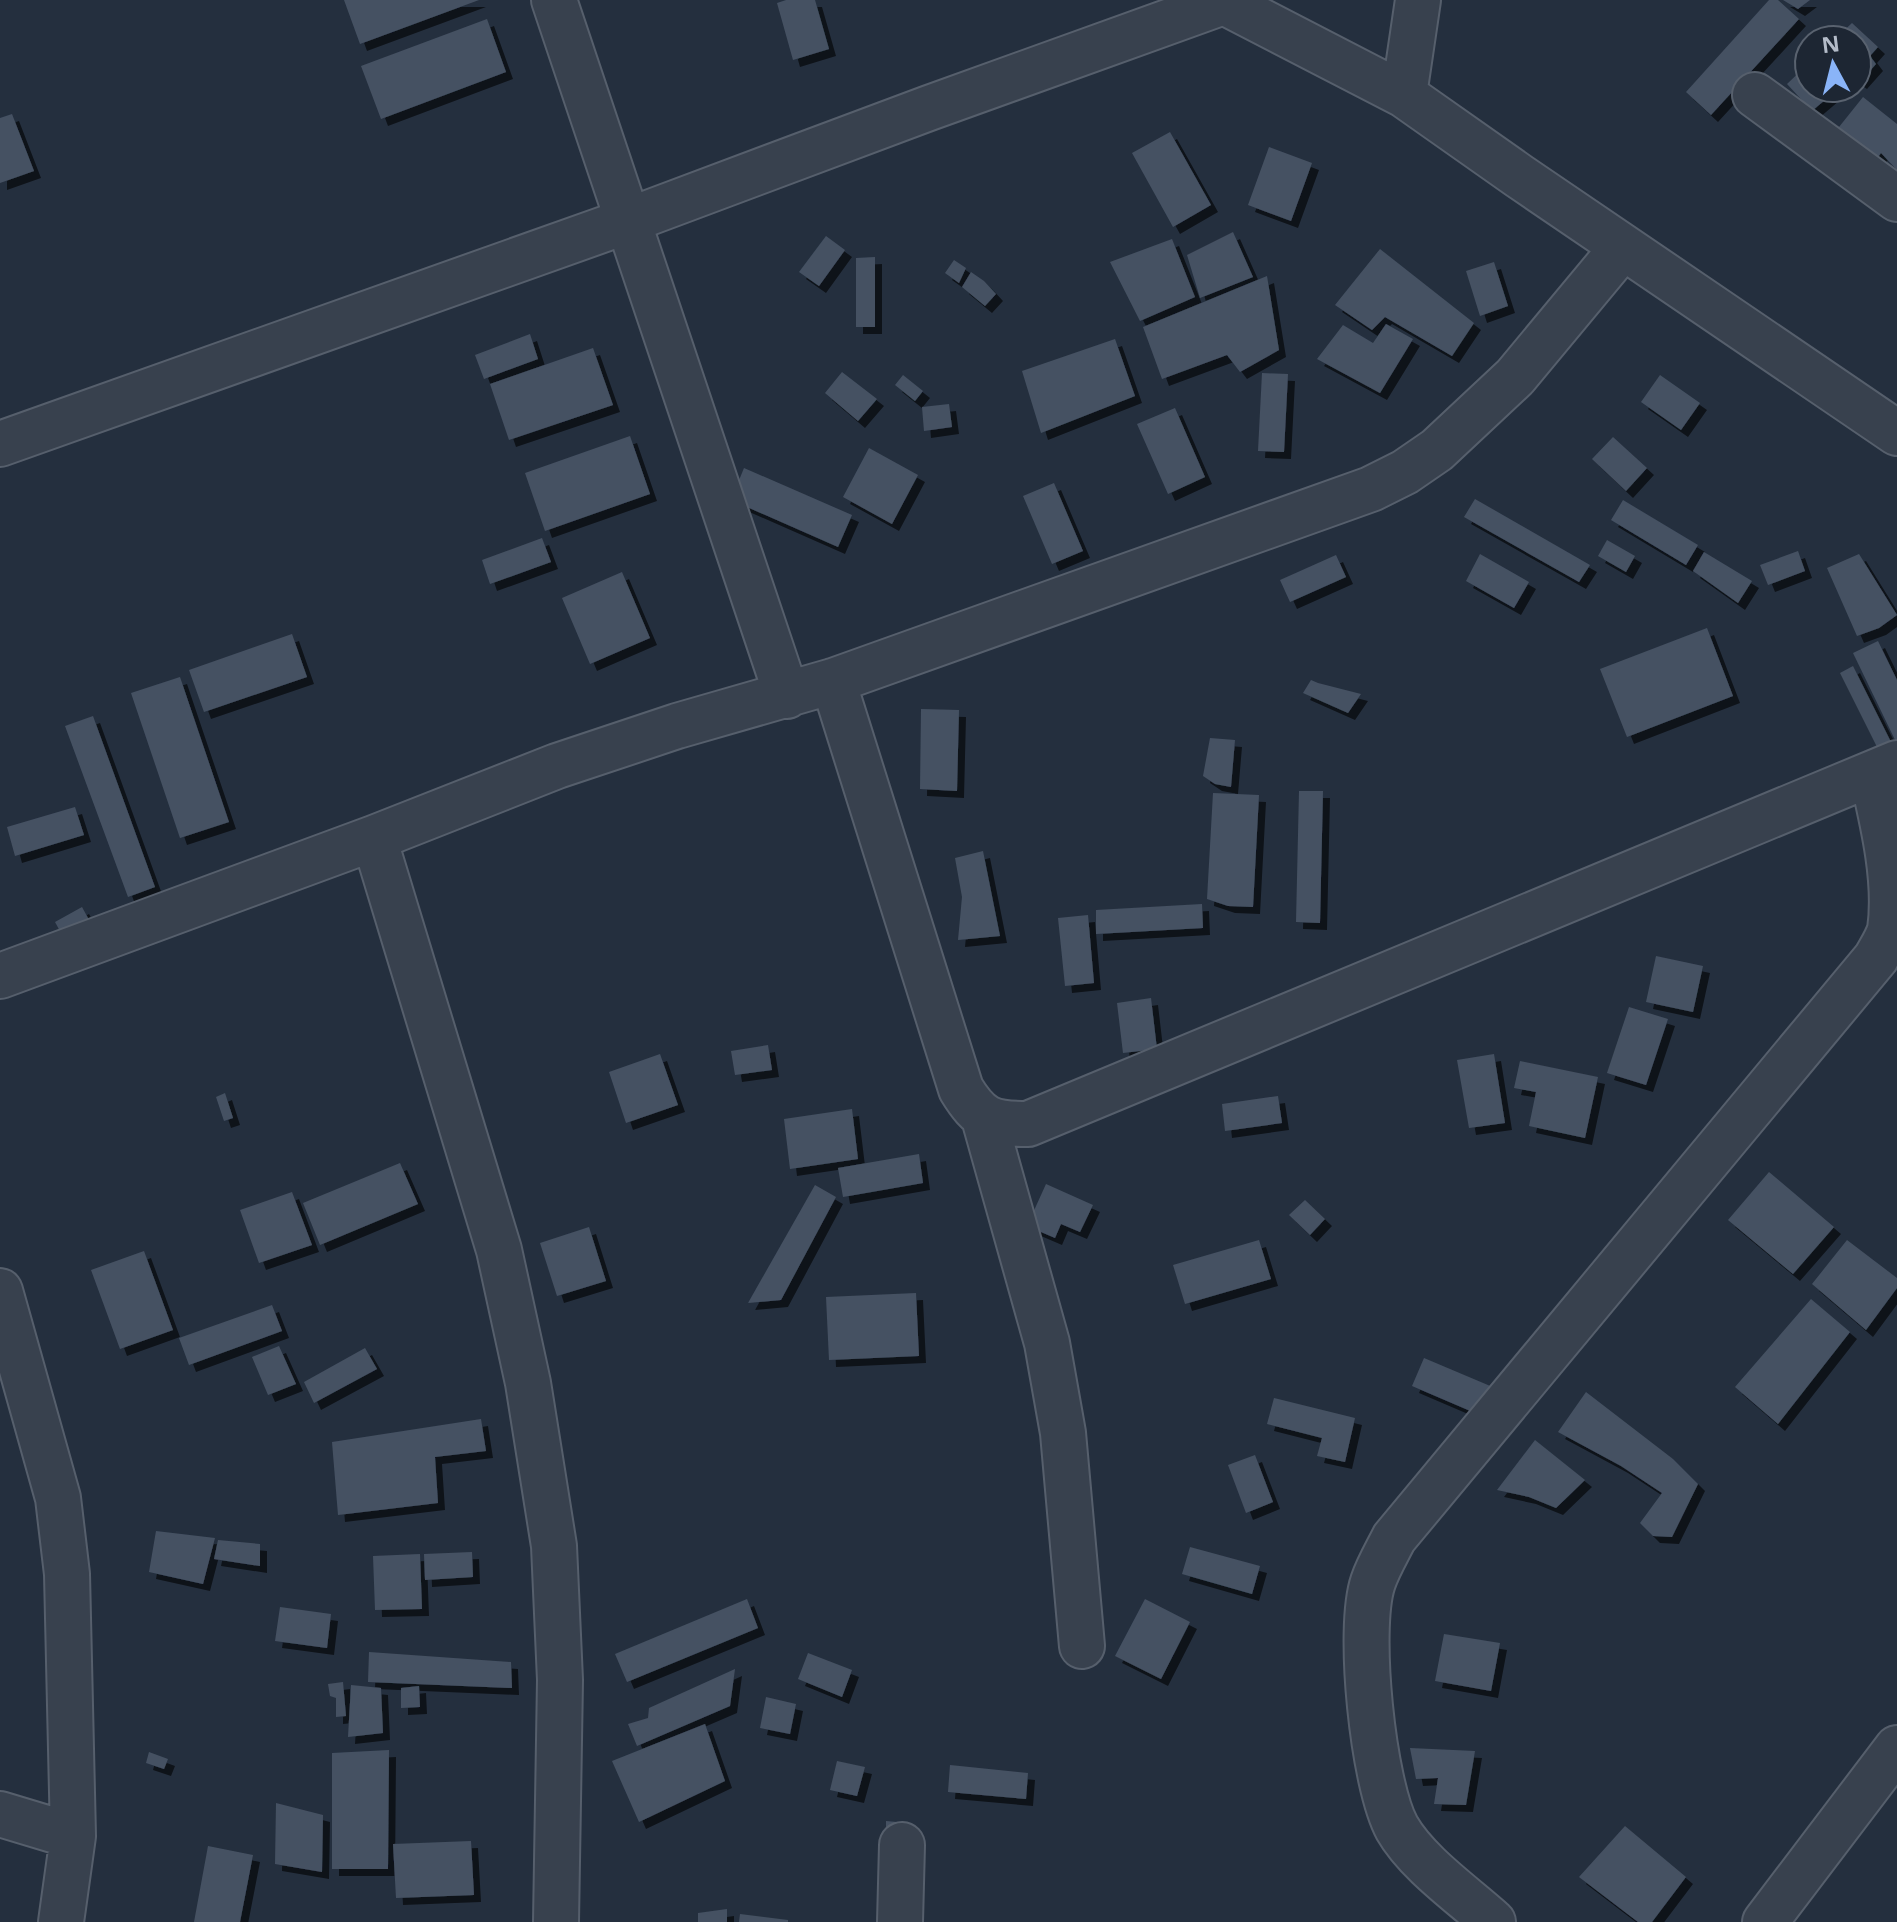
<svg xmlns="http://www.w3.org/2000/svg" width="1897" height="1922" font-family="'Noto Sans',sans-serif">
  <defs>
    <filter id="shadow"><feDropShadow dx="7" dy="7" stdDeviation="0" flood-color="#0009"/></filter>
  </defs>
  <rect width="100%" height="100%" fill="#242f3e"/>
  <path fill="#455162" filter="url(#shadow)" d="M344,0H479L360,44Z
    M786,0H815L829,49L793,60L777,3Z
    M1769,0H1778L1799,19L1711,115L1686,92Z
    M1783,0H1810L1798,9Z
    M487,19L506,72L381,119L361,66Z
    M1852,23L1878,47L1870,56L1876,64L1860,82L1857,80V40H1834Z
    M1809,63V88H1839L1812,111L1787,84Z
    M1863,97L1897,124V170L1881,153L1868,171L1827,142Z
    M12,114L34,171L0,183V118Z
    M1170,132L1211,205L1173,227L1132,153Z
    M1269,147L1312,163L1291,221L1248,205Z
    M1233,232L1253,277L1200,298L1187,255Z
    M826,236L845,250L819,286L799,272Z
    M1172,239L1195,297L1140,321L1110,262Z
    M1380,249L1474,323L1452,356L1385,317L1372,330L1335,305Z
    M875,257V327H856V258Z
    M954,260L966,268L959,283L945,273Z
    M1494,262L1508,306L1480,316L1466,271Z
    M971,272L984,281L996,294L985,306L962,287Z
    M1267,276L1279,350L1240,372L1227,355L1162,379L1143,327Z
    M1386,324L1413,339L1380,393L1317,359L1343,325L1373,343Z
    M530,334L538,359L484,379L475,355Z
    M1115,339L1135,396L1041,433L1022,371Z
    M593,348L613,405L509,440L490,384Z
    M842,372L877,399L858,421L825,393Z
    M1262,373L1288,374L1284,452L1258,451Z
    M903,375L923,391L915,401L895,385Z
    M1660,375L1700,403L1681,430L1641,402Z
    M949,404L952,427L924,431L922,407Z
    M1175,408L1205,477L1168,494L1137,424Z
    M630,436L650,494L545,531L525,473Z
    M1613,437L1647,468L1626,491L1592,459Z
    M869,448L918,475L892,524L843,497Z
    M744,468L852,515L838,547L731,500Z
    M1054,483L1083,551L1052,564L1023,496Z
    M1475,499L1590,565L1579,582L1464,517Z
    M1623,500L1698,545L1686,565L1611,520Z
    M542,538L551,562L490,584L482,560Z
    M1607,540L1635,556L1626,572L1598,556Z
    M1798,551L1805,571L1768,585L1760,565Z
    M1704,552L1752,581L1738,603L1693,571Z
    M1480,554L1529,582L1514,608L1466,581Z
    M1859,554L1897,615L1879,628L1857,636L1827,568Z
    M1336,555L1346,577L1290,602L1280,580Z
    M622,572L650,638L590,664L562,598Z
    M1707,628L1733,696L1627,737L1600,669Z
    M292,634L307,677L204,712L189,670Z
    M1878,641L1897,680V744L1853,653Z
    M1853,666L1893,746L1880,753L1840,673Z
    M180,677L229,822L180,838L131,693Z
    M1311,680L1318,683L1361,694L1348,713L1303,693Z
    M921,709L959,710L957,791L920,789Z
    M93,716L155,887L128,897L65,726Z
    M1210,738L1235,740L1231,787L1215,784L1203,776Z
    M1299,791H1323L1320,923L1296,922Z
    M1213,793L1259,795L1253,907L1228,906L1207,899Z
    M75,807L84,835L15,856L7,827Z
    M983,851L1000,936L958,940L962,897L955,858Z
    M1202,904L1203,928L1096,934V910Z
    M82,907L94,929L67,944L55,922Z
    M1088,915L1094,983L1065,986L1058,918Z
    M1656,956L1703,966L1693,1012L1646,1002Z
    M1151,998L1157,1049L1123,1053L1117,1003Z
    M1629,1007L1668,1019L1646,1085L1607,1073Z
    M768,1045L772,1070L735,1075L731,1051Z
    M660,1054L678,1105L626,1123L609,1072Z
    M1494,1054L1505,1123L1469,1128L1457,1060Z
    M1520,1061L1598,1077L1585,1138L1529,1126L1536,1092L1514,1088Z
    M225,1093L233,1118L224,1121L216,1097Z
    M1278,1096L1282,1123L1225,1131L1222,1104Z
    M852,1109L858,1159L790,1169L784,1119Z
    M919,1154L923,1183L843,1197L838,1168Z
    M400,1163L418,1204L320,1245L303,1203Z
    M1769,1172L1834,1227L1793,1274L1728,1220Z
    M1046,1184L1093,1205L1080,1232L1061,1224L1055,1238L1027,1226Z
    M815,1185L836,1197L781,1300L748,1303Z
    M292,1192L312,1245L259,1263L240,1210Z
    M1305,1200L1325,1219L1310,1235L1289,1215Z
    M589,1227L606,1281L557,1296L540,1243Z
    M1259,1240L1271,1279L1185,1304L1173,1265Z
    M1847,1240L1897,1278V1288L1866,1330L1812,1284Z
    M144,1251L173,1330L120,1349L91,1270Z
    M916,1293L919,1356L829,1360L826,1297Z
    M1811,1299L1850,1332L1778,1424L1735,1387Z
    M272,1305L282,1331L189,1365L179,1338Z
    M279,1346L296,1384L268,1395L252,1357Z
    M365,1348L377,1369L314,1403L304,1382Z
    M1424,1358L1495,1388L1482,1416L1412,1386Z
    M1586,1392L1673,1459L1698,1484L1672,1537L1653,1536L1640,1523L1662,1493L1621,1466L1558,1432Z
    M1274,1398L1355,1418L1345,1462L1317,1456L1322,1438L1267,1424Z
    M481,1419L486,1451L435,1457L438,1503L338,1515L332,1442Z
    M1535,1440L1585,1480L1556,1508L1529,1497L1497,1490Z
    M1255,1455L1273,1502L1246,1513L1228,1465Z
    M156,1531L215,1538L203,1584L149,1572Z
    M218,1540L260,1544V1566L214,1559Z
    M1190,1547L1260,1566L1252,1594L1182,1574Z
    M472,1552L473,1577L425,1580L424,1554Z
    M420,1554L422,1609L375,1610L373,1556Z
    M747,1599L758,1628L627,1682L615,1654Z
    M1145,1599L1190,1622L1161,1679L1115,1656Z
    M280,1607L331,1614L327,1648L275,1641Z
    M1444,1634L1500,1643L1491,1691L1435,1681Z
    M369,1652L511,1662L512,1688L368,1682Z
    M808,1653L852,1670L842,1697L798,1679Z
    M735,1669L730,1706L637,1746L628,1724L648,1718L649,1708Z
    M343,1682L346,1716L336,1717V1698L330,1696L328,1684Z
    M351,1685L381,1688L383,1733L348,1737Z
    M419,1686L420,1707L401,1708V1688Z
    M766,1697L796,1704L790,1734L760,1728Z
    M705,1724L725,1781L639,1822L612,1761Z
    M1410,1748L1475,1751L1466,1805L1434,1804L1438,1778L1416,1779Z
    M389,1750L388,1869H332V1753Z
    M149,1752L168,1759L164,1769L146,1763Z
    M837,1761L865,1767L857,1796L830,1790Z
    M950,1765L1028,1773L1026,1799L948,1792Z
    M276,1803L323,1815L322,1872L275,1864Z
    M886,1821L908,1823L907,1835L886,1832Z
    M1625,1826L1686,1877L1652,1922H1638L1579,1877Z
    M471,1841L474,1895L396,1898L393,1844Z
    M208,1846L253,1855L240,1922H194Z
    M727,1909V1922H698V1913Z
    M740,1914L788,1920V1922H739Z"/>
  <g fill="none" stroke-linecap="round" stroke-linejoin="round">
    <defs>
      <path id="street" d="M554,0L787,696
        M1224,2L1404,95L1519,176L1897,433
        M1404,95L1418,0
        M1755,95L1897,199
        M0,444L627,221L929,108L1229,0
        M833,681L961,1089C980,1120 991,1124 1028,1124L1897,763
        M374,838L499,1250L528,1383L554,1546L560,1680L556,1922
        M0,976L374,838L557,766L677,726L833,681L1371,489L1405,472L1437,450L1515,377L1623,247
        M984,1118L1047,1343L1063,1433L1082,1646
        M0,1291L58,1498L67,1574L73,1836L61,1922
        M0,1814L73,1836
        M900,1922L902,1845
        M1493,1922C1463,1895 1417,1863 1397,1828C1373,1784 1357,1629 1373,1582C1378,1567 1387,1552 1394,1538L1876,958C1881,949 1887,940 1890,930C1897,881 1883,823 1872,775
        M1765,1922L1897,1748"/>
    </defs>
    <use href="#street" stroke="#565f6c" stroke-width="48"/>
    <use href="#street" stroke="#38414e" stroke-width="44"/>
  </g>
  <g transform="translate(1833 64) rotate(353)"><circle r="38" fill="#1d2633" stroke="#59626f" stroke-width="2"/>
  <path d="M0-6L14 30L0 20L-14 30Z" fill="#8ab4f8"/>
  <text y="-12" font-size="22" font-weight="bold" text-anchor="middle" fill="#b4bcc9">N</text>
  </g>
</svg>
